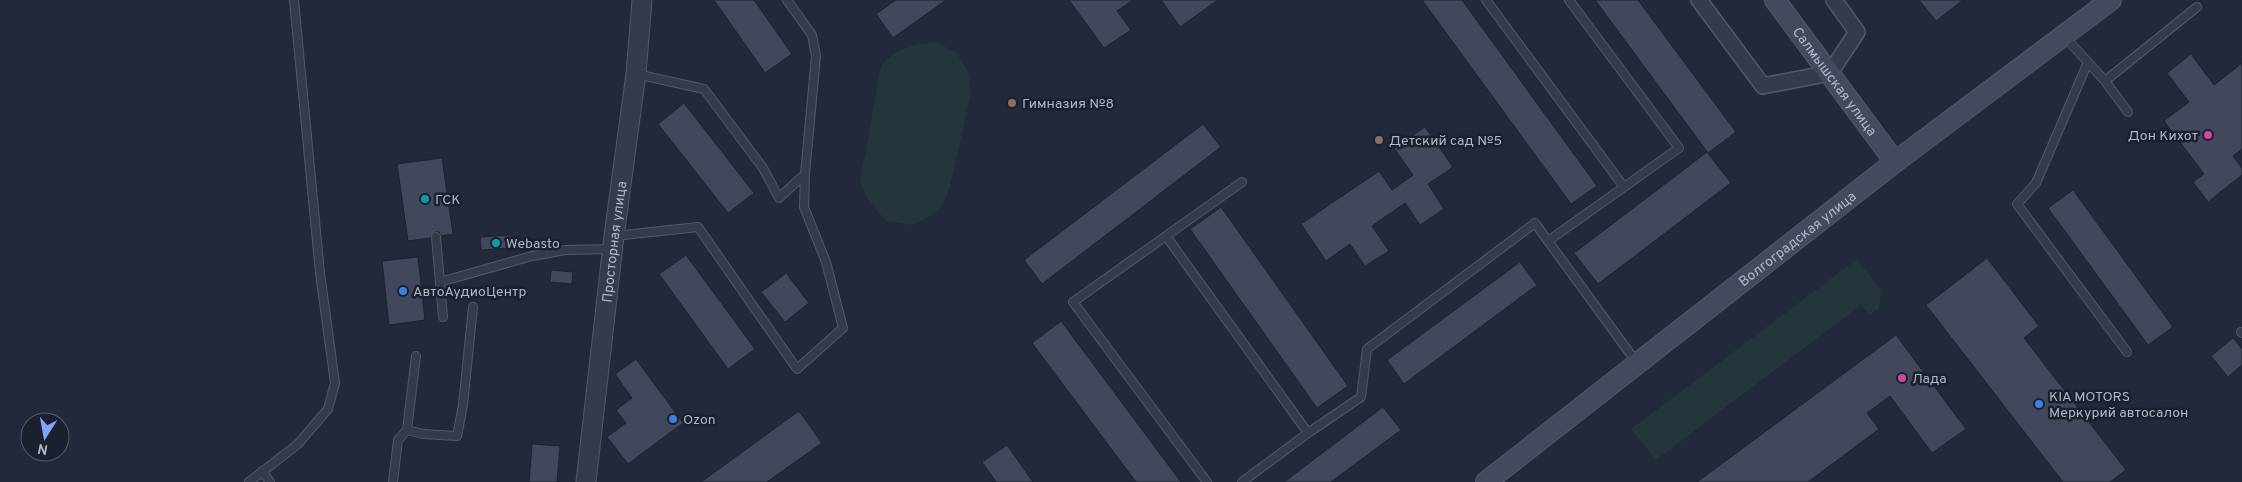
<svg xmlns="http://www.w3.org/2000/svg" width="2242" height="482" font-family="Overpass,sans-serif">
  <rect width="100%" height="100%" fill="#22293a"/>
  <path fill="#24353b" d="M935,42L956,52L968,72L971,93L950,187L944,203L935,213L925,219L911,225L886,221L868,200L860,182L881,66C896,48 913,44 935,42Z
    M1857,259L1881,290L1879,308L1870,314L1861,305L1656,460L1631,429Z"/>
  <path fill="#41485c" stroke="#1d2231" d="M714,0H754L792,54L765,73Z
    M896,0H946L893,38L876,14Z
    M1069,0H1133L1117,11L1131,30L1104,48Z
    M1161,0H1218L1180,27Z
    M1422,0H1462L1597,186L1571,204Z
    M1595,0H1638L1736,132L1708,153Z
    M1919,0H1963L1936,21Z
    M2191,54L2214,85L2242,63V149L2233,156L2242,168V175L2208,202L2193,182L2204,174L2164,121L2189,102L2167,73Z
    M684,103L754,193L728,213L658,124Z
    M1203,124L1221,147L1042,284L1024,260Z
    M1425,127L1453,167L1428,184L1444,209L1420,225L1405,203L1372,226L1389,251L1365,266L1350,244L1326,261L1301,224L1379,171L1392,190L1413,175L1394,148Z
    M1707,152L1731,183L1598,284L1574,253Z
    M442,158L453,234L441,236L439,232H435L430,238L408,241L397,164Z
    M2073,190L2173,327L2148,345L2048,208Z
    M1221,207L1348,386L1317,408L1190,229Z
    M511,235L512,248L481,250L480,237Z
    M686,255L755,349L728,369L659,274Z
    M418,257L425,320L389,325L382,261Z
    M1987,258L2039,326L2024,338L2126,470L2110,482H2063L1926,305Z
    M1520,262L1537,285L1404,384L1387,360Z
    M551,270L573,272L572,284L550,282Z
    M786,273L809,303L785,322L761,292Z
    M1061,321L1181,482H1136L1032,343Z
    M1896,335L1966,429L1932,453L1890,396L1867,413L1879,429L1808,482H1697Z
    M2233,338L2242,349V365L2228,377L2211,356Z
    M636,359L683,423L628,464L607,437L626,423L616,410L632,398L615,374Z
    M1383,407L1401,430L1331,482H1284Z
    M799,411L822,443L767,482H701Z
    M532,444L560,446L557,482H529Z
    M1007,445L1033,482H996L982,462Z"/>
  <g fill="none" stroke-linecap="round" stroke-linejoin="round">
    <defs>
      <path id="service" d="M1486,0L1624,187
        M1569,0L1679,148L1548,241L1637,363
        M2064,36L2105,81L2197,7
        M2088,62L2036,183L2017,204L2127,352
        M636,74L704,89L763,168L779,198L805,174L816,56L812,35L787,0
        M2105,81L2128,112
        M614,236L698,227L797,369L843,328L826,262L804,207L805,174
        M1166,236L1242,182
        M436,237L443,317
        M440,282L532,256L566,250L612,249
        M2241,332L2242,333
        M407,430L423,434L457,436L463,405L473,307
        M1308,433L1361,397L1367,349L1535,223L1548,241
        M262,471L270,482
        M249,482L298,444L328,409L335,383L320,273L294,0
        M393,482L398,440L407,430L416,356
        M1207,482L1073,302L1166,236L1308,433L1242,482"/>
      <path id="minor" d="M1699,0L1763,86L1830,73L1857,32L1834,0"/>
      <g id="tertiary">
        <path id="s1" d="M586,482L614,236L636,74L642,0"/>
      </g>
      <g id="secondary">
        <path id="s2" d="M1775,0L1895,162"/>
        <path id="s3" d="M1486,482L1895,162L2111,0"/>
      </g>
    </defs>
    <use href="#service" stroke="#535968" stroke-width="10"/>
    <use href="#minor" stroke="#535968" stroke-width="18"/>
    <use href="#tertiary" stroke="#535968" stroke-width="21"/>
    <use href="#secondary" stroke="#535968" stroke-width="22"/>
    <use href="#service" stroke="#353b4a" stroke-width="8"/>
    <use href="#minor" stroke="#353b4a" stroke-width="15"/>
    <use href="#tertiary" stroke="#353b4a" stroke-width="19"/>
    <use href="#secondary" stroke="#434a5d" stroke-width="20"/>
  </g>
  <g fill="#8d6e63" stroke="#1b202f" stroke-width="2">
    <circle cx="1012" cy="103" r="5"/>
    <circle cx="1379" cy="140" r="5"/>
  </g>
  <g fill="#d1479c" stroke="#1b202f" stroke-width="2">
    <circle cx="2208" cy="135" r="5"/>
    <circle cx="1902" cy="378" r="5"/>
  </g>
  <g fill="#0f9aa8" stroke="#1b202f" stroke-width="2">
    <circle cx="425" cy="199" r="5"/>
    <circle cx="496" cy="243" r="5"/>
  </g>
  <g fill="#3f7fe0" stroke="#1b202f" stroke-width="2">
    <circle cx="403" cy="291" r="5"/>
    <circle cx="2039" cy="404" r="5"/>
    <circle cx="673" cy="419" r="5"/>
  </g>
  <g text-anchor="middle" stroke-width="5" stroke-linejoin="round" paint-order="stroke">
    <g font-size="14" fill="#b0b6c6" stroke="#1b202f">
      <text dy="5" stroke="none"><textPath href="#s2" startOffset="101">Салмышская улица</textPath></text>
      <text dy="5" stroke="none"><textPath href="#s3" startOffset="395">Волгоградская улица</textPath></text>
      <text dy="5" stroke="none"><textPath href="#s1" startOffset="242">Просторная улица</textPath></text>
    </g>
    <g font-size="14" fill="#b0b6c6" stroke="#1b202f" text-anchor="start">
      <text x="1022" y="108">Гимназия №8</text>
      <text x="2198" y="140" text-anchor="end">Дон Кихот</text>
      <text x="1389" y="145">Детский сад №5</text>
      <text x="435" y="204">ГСК</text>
      <text x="506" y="248">Webasto</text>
      <text x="413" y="296">АвтоАудиоЦентр</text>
      <text x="1912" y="383">Лада</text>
      <text x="2049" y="401">KIA MOTORS<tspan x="2049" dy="16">Меркурий автосалон</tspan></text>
      <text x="683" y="424">Ozon</text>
    </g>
  </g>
  <g transform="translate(45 437) rotate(191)"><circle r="24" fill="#1b202f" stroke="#575c6b"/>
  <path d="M0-4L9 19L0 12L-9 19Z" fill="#84a2f7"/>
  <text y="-8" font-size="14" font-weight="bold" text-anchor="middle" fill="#b0b6c6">N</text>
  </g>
</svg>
